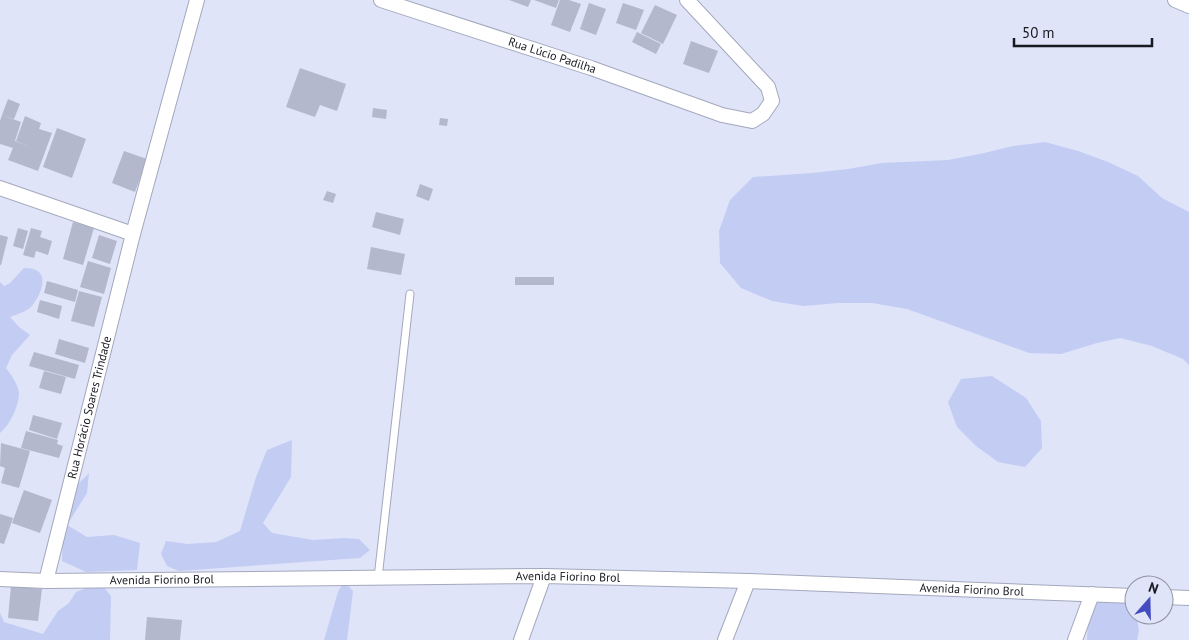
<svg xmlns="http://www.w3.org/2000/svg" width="1189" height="640" font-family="'PT Sans',sans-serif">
  <rect width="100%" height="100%" fill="#dfe4f9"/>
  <path fill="#c3ccf3" d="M1045,142L1078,151L1108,162L1138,176L1162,198L1189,212V365L1183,359L1152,346L1120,338L1097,343L1061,354L1029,353L907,309L872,303H838L803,306L772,301L741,288L720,263L719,231L730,200L753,177L812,173L848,169L882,163L948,160L980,154L1013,146Z
    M24,268C52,267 43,293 31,307C26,312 17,314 10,317L19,327L30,335L12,355L6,368C11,375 18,384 19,393C19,406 10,425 0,433V282L4,286L10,283Z
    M992,376L1026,398L1041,421L1042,448L1025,467L998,462L976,446L957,427L948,402L961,379Z
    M292,440L291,477L263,523L272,533L313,540L344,538L359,539L370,550L360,558L179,571L167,566L161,554L166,541L188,544L216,542L240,531L256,477L267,450Z
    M89,473L87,493L67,525L87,537L114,535L140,543L137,570L86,572L62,561L63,534L75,487Z
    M344,581L353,591L347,640H324L338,592Z
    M103,586L111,596L110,640H0V599V613L4,622L43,634L58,611L69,603L76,592L89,587Z
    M1116,597C1124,601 1132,606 1134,615H1136L1139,630L1137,640H1087L1088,621L1095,598Z"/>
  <path fill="#b3b8cc" d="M509,0H531L528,7Z
    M534,0H559L556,8Z
    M560,0H569L581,4L570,32L551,25Z
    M589,3L606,9L596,35L580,29Z
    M623,3L644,10L636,30L616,23Z
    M655,5L677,15L663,44L641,33Z
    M637,32L661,44L656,54L632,42Z
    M691,41L718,51L709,73L683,64Z
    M300,68L346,84L337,111L320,105L315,117L286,107Z
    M8,99L20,104L14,119L2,115Z
    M373,108L387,110L386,119L372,117Z
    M2,115L21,122L15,141L32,148L16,141L25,116L41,123L39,129L52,133L38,171L8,160L13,148L0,144V121Z
    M440,118L448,119L447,126L439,125Z
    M57,128L86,139L72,178L43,167Z
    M124,151L147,159L135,192L112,183Z
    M420,184L433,189L429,201L416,196Z
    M327,191L336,194L333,203L323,200Z
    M376,212L404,219L400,235L372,227Z
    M73,222L94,228L83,265L63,259Z
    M18,228L28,231L23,249L13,246Z
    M31,228L42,231L40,237L52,241L48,255L36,251L34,258L23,255Z
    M0,235L8,237L1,265H0Z
    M99,235L117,241L110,264L92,258Z
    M371,247L405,254L401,275L367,269Z
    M88,261L111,268L104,294L80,287Z
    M515,277H554V285H515Z
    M47,281L78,290L75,302L44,293Z
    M79,291L102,297L94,327L71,321Z
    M40,300L62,306L59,319L37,312Z
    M59,339L89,348L85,363L55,354Z
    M34,352L79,365L75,379L29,366Z
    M44,371L66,377L61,394L39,388Z
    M33,415L62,423L57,439L29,430Z
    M26,431L58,440L57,444L63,446L59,458L21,448Z
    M1,443L30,451L19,488L1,483L5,468L0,466Z
    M24,490L52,500L40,533L12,523Z
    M0,514L13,518L4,544L0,543Z
    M11,586L42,589L38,621L8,618Z
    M147,617L182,620L180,640H145Z"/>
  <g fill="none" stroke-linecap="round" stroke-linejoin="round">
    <defs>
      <path id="service" d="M378,578L410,294"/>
      <g id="minor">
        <path id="s1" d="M381,0L591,68L722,115L752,121L763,114L772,101L768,87L687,0"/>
        <path d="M1175,0L1189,6"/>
        <path d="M0,188L133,234"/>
        <path id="s2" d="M0,579L46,581L544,576L748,581L1134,596"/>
        <path id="s3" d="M46,581L133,234L197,0"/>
        <path d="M1164,597L1189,598"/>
        <path d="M521,640L544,576"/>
        <path d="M725,640L748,581"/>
        <path d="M1075,640L1092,594"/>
      </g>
    </defs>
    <use href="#service" stroke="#a3a8bc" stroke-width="9"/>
    <use href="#minor" stroke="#a3a8bc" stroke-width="16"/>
    <use href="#service" stroke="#fff" stroke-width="7"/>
    <use href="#minor" stroke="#fff" stroke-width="14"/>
  </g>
  <g text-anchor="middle" stroke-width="4" stroke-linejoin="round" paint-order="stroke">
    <g font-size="12" fill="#171920" stroke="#dfe4f9">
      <text dy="4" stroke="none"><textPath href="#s1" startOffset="180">Rua Lúcio Padilha</textPath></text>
      <text dy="4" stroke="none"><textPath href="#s3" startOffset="179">Rua Horácio Soares Trindade</textPath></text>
      <text dy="4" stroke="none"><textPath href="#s2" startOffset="568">Avenida Fiorino Brol</textPath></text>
      <text dy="4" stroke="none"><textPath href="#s2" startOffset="162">Avenida Fiorino Brol</textPath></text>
      <text dy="4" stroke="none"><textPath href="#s2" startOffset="972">Avenida Fiorino Brol</textPath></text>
    </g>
  </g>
  <g transform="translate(1149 600) rotate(20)"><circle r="24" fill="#dfe4f9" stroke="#8f93a2"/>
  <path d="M0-4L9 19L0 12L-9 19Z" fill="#454bc0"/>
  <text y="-8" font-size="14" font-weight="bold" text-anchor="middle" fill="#171920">N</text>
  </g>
  <path d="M1014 38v8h138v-8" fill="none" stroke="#171920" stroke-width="2.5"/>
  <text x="1022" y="38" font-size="15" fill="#171920" stroke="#dfe4f9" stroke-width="4" paint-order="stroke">50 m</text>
</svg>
